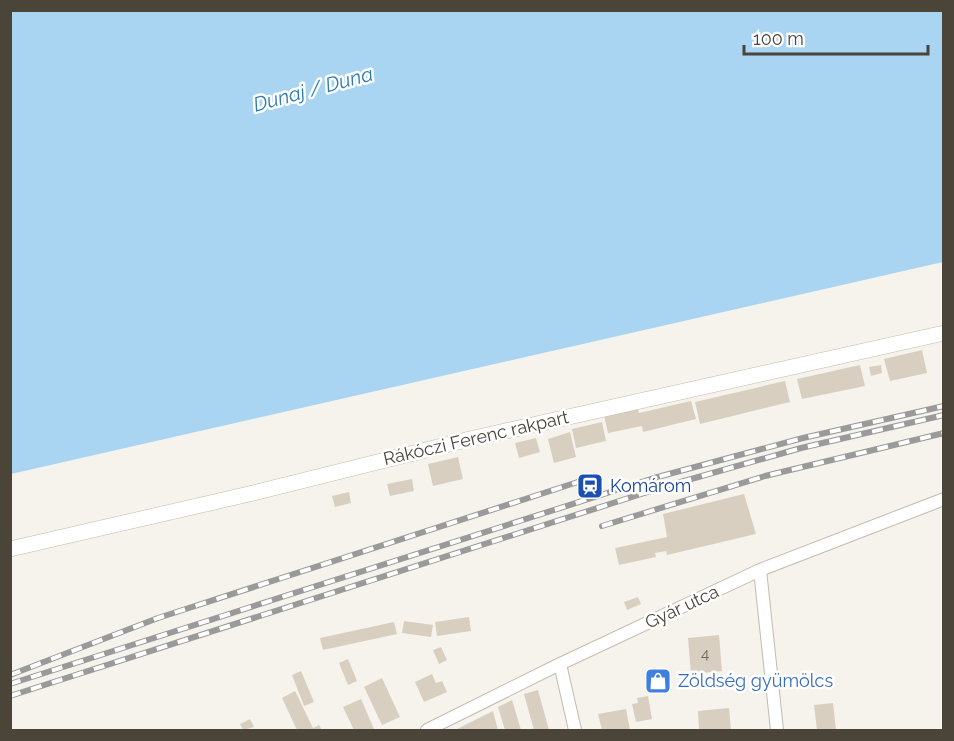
<svg xmlns="http://www.w3.org/2000/svg" width="954" height="741" font-family="Raleway,sans-serif">
  <rect width="100%" height="100%" fill="#f6f3ec"/>
  <path fill="#a9d4f2" d="M10,11H943V262L11,474Z"/>
  <path fill="#d8cfc1" d="M922,350L927,373L890,381L884,359Z
    M860,365L865,386L802,399L797,379Z
    M881,365L882,373L871,376L869,367Z
    M785,381L790,402L700,424L695,402Z
    M691,401L696,419L643,432L642,426L608,433L604,415L637,407L639,413Z
    M602,422L606,441L576,448L572,429Z
    M570,432L576,457L554,463L548,439Z
    M536,438L540,452L519,458L515,443Z
    M458,457L463,479L433,486L428,464Z
    M412,479L414,491L390,496L387,484Z
    M349,492L351,503L335,507L332,496Z
    M744,494L756,534L667,555L666,551L655,553L656,557L619,565L615,548L667,537L663,514Z
    M638,597L641,604L627,610L624,602Z
    M469,617L471,631L437,636L435,622Z
    M404,621L433,625L431,637L402,633Z
    M394,622L397,634L323,650L320,638Z
    M719,635L722,671L691,674L688,638Z
    M441,647L447,660L439,664L433,650Z
    M348,659L357,681L348,685L339,663Z
    M301,671L314,702L304,706L292,675Z
    M432,674L436,683L442,681L447,692L424,702L415,682Z
    M382,678L400,717L382,725L364,687Z
    M538,690L549,730H534L524,694Z
    M295,691L313,728L319,725L322,730H297L282,698Z
    M648,696L652,719L636,722L632,704L638,703L637,698Z
    M361,699L374,729L371,730H354L343,707Z
    M512,700L521,730H505L498,707Z
    M833,703L836,730H817L814,705Z
    M729,708L731,730H699L698,711Z
    M626,709L630,730H602L598,714Z
    M493,711L498,730H455Z
    M250,719L254,727L243,730L240,724Z"/>
  <g fill="none" stroke-linecap="round" stroke-linejoin="round">
    <defs>
      <path id="minor" d="M760,570L777,730
        M560,664L575,730
        M427,730L560,664L760,570L944,499"/>
      <path id="tertiary" d="M10,549L249,494L470,439L944,333"/>
    </defs>
    <use href="#minor" stroke="#c2bbae" stroke-width="14"/>
    <use href="#tertiary" stroke="#c2bbae" stroke-width="16"/>
    <use href="#minor" stroke="#fff" stroke-width="12"/>
    <use href="#tertiary" stroke="#fff" stroke-width="15"/>
    <defs>
      <path id="rail" d="M602,526L765,476L944,433
        M10,675L158,618L587,479
        M10,684L654,478L803,438L944,406
        M10,696L663,487L801,448L944,415"/>
    </defs>
    <use href="#rail" stroke="#9a9a9a" stroke-width="6"/>
    <use href="#rail" stroke="#fff" stroke-width="4" stroke-dasharray="11" stroke-linecap="butt"/>
  </g>
  <defs>
    <symbol id="station-square" viewBox="-11 -11 22 22"><rect x="-9" y="-9" width="18" height="18" rx="4" fill="#1a4fb4" stroke="#fff"/><path d="M-3-6H3Q5-6 5-4V2Q5 4 3 4L4.5 6H3L1.5 4h-3L-3 6H-4.5L-3 4Q-5 4-5 2V-4Q-5-6-3-6ZM-3.5-4v3h7v-3ZM-3.5 1v1.5H-2V1ZM2 1v1.5H3.5V1Z" fill="#fff"/></symbol>
    <symbol id="shop-square" viewBox="-11 -11 22 22"><rect x="-9" y="-9" width="18" height="18" rx="4" fill="#3f7fe0" stroke="#fff"/><path d="M-5-2.5h2.3a2.7 3.5 0 0 1 5.4 0H5L5.5 6h-11ZM-1.5-2.5h3a1.5 2.3 0 0 0-3 0Z" fill="#fff"/></symbol>
  </defs>
  <g fill-rule="evenodd">
    <use href="#station-square" x="575" y="471" width="30" height="30"/>
    <use href="#shop-square" x="643" y="666" width="30" height="30"/>
  </g>
  <g text-anchor="middle" stroke-width="5" stroke-linejoin="round" paint-order="stroke">
    <g font-size="15" fill="#6e675b">
      <text x="705" y="659">4</text>
    </g>
    <g font-size="18" fill="#4b4439" stroke="#fff">
      <text transform="translate(476 438) rotate(-13)" y="6">Rákóczi Ferenc rakpart</text>
      <text transform="translate(682 607) rotate(-25)" y="6">Gyár utca</text>
    </g>
    <g font-size="18" fill="#164399" stroke="#fff" text-anchor="start">
      <text x="610" y="492">Komárom</text>
    </g>
    <g font-size="18" fill="#366cbe" stroke="#fff" text-anchor="start">
      <text x="678" y="687">Zöldség gyümölcs</text>
    </g>
    <g font-size="20" font-style="italic" fill="#2e7ab2" stroke="#fff">
      <text transform="translate(313 89) rotate(-15)" y="7">Dunaj / Duna</text>
    </g>
  </g>
  <rect width="954" height="741" fill="none" stroke="#4b4439" stroke-width="24"/>
  <path d="M744 45v9h184v-9" fill="none" stroke="#4b4439" stroke-width="3"/>
  <text x="753" y="45" font-size="18" fill="#4b4439" stroke="#ffffff" stroke-width="4.5" paint-order="stroke">100 m</text>
</svg>
